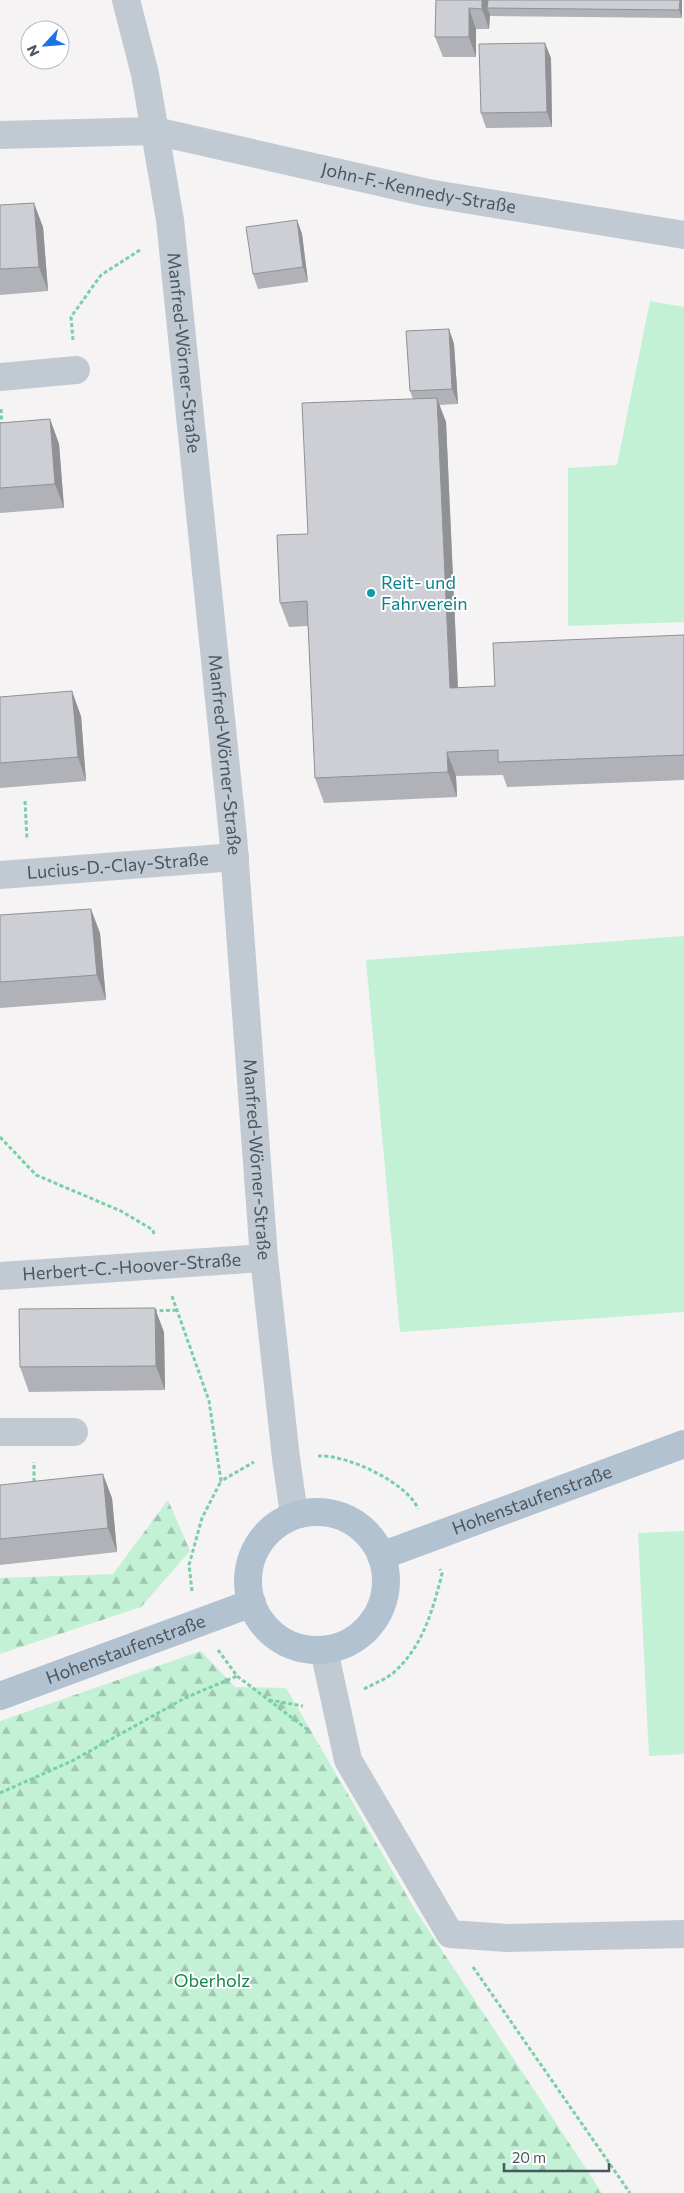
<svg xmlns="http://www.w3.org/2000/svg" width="684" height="2193" font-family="Commissioner,sans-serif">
  <defs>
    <pattern id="forest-firs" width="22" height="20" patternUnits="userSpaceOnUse" patternTransform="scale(1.25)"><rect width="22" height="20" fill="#c3f1d5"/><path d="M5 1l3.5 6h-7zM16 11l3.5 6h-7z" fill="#a0c6b0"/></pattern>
  </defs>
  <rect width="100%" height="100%" fill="#f5f3f3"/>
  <path fill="url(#forest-firs)" d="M168,1500L190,1551L141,1607L0,1654V1578L113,1574Z
    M201,1651L235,1687L286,1688L414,1908L602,2193H0V1721Z"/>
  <path fill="#c3f1d5" d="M650,301L684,307V622L568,626V468L617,465Z
    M684,936V1312L400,1332L366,960Z
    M684,1531V1754L649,1756L638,1533Z"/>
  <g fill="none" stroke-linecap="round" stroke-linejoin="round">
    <path stroke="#7ad0a6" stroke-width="3" stroke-dasharray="4 2.5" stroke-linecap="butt" d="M73,340L71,317L101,275L140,250
      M1,409L2,427
      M25,801L27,840
      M0,1137L36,1175L121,1211L153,1230L154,1235
      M172,1296L209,1401L221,1481L254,1462
      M153,1311L177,1310
      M318,1456C346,1454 408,1483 418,1509
      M34,1482V1462
      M192,1591L189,1565L202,1518L221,1481
      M218,1650L237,1676L308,1730
      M364,1689C373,1684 384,1680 392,1674C423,1647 432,1612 442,1574L440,1569
      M269,1700L303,1706
      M0,1793L72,1761L185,1698L237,1676
      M473,1967L630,2193"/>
    <g stroke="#c1cad2" stroke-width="28">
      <path id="s1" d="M126,0L145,74L170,220L233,836L264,1258L286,1458L294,1515"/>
      <path id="s2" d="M0,135L155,131L428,193L684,235"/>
      <path d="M0,377L76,370"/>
      <path id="s3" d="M0,875L235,857"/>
      <path id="s4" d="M0,1276L264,1258"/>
      <path d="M0,1432H74"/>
      <path d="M324,1650L348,1760L450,1934L507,1938L684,1934"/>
    </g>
    <g stroke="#b3c2d1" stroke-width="28">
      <circle cx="317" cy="1581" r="69"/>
      <path id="s5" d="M381,1556L684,1444"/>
      <path id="s6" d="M0,1696L252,1603"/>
    </g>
  </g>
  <path fill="#b0b2b7" d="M436,0H682V18L490,16V14L489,29H476V57H443L435,37Z
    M551,58L552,127L486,128L481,113Z
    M0,205L43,227L48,291L0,295Z
    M297,220L302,234L308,282L258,289L253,274Z
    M449,329L454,344L458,404L439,405L446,422L458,688L495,686L684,635V780L507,787L503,775L456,776L457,797L324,803L315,778L308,626L289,627L280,603L308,534L413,399L410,391Z
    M50,419L59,444L64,508L0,513V423Z
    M0,697L81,716L86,781L0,788Z
    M0,915L100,933L106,1000L0,1008Z
    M164,1332L165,1390L29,1392L20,1367Z
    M0,1485L112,1498L117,1552L0,1565Z"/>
  <path fill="#909195" d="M482,0H490L487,8L490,14L489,29L482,9Z
    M680,0H682V18L679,10Z
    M469,8L476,29V57L469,37Z
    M545,43L551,58L552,127L547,112Z
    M34,203L43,227L48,291L39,267Z
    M297,220L302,234L308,282L303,267Z
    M449,329L454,344L458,404L452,389Z
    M437,398L446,422L459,713L450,688Z
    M50,419L59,444L64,508L55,484Z
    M72,691L81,716L86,781L78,757Z
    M447,752L456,776L457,797L448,772Z
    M91,909L100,933L106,1000L97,975Z
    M155,1308L164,1332L165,1390L156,1366Z
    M103,1474L112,1498L117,1552L108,1528Z"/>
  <path fill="#cdcfd5" stroke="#909195" d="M436,0H482V9L469,8V37H435Z
    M488,0H680L679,10L487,8Z
    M545,43L547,112L481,113L479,44Z
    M34,203L39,267L0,269V205Z
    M297,220L303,267L253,274L246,227Z
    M449,329L452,389L410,391L406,331Z
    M437,398L450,688L495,686L493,643L684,635V755L498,762V750L447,752L448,772L315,778L307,601L280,603L277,535L308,534L302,403Z
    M50,419L55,484L0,488V423Z
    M72,691L78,757L0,763V697Z
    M91,909L97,975L0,982V915Z
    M155,1308L156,1366L20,1367L19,1309Z
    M103,1474L108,1528L0,1539V1485Z"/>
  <circle fill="#0f9aa8" stroke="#fff" stroke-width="2" cx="371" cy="593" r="5"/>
  <g text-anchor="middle" stroke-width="4" stroke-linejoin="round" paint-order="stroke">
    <g font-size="18" fill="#4a5661" stroke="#fff">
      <text dy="6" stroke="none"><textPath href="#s2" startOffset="425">John-F.-Kennedy-Straße</textPath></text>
      <text dy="6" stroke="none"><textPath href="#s1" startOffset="358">Manfred-Wörner-Straße</textPath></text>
      <text dy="6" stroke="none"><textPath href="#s1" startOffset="762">Manfred-Wörner-Straße</textPath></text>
      <text dy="6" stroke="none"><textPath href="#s3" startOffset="118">Lucius-D.-Clay-Straße</textPath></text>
      <text dy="6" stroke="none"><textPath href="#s1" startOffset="1168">Manfred-Wörner-Straße</textPath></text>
      <text dy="6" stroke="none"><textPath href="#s4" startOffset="132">Herbert-C.-Hoover-Straße</textPath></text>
      <text dy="6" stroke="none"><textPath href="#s5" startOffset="161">Hohenstaufenstraße</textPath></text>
      <text dy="6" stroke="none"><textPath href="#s6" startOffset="134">Hohenstaufenstraße</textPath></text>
    </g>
    <g font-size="18" fill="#0d838f" stroke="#fff" text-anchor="start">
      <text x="381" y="589">Reit- und<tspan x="381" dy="21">Fahrverein</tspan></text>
    </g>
    <g font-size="18" fill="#17864f" stroke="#fff">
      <text x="212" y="1987">Oberholz</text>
    </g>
  </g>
  <g transform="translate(45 45) rotate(244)"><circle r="24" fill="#ffffff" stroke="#b7bbc0"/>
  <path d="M0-4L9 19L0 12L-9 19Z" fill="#1a73e8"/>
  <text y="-8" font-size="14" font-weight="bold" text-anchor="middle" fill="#4a5661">N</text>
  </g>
  <path d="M504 2163v8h105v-8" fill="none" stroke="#4a5661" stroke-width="2.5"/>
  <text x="512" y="2163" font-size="15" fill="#4a5661" stroke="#ffffff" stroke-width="4" paint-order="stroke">20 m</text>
</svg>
